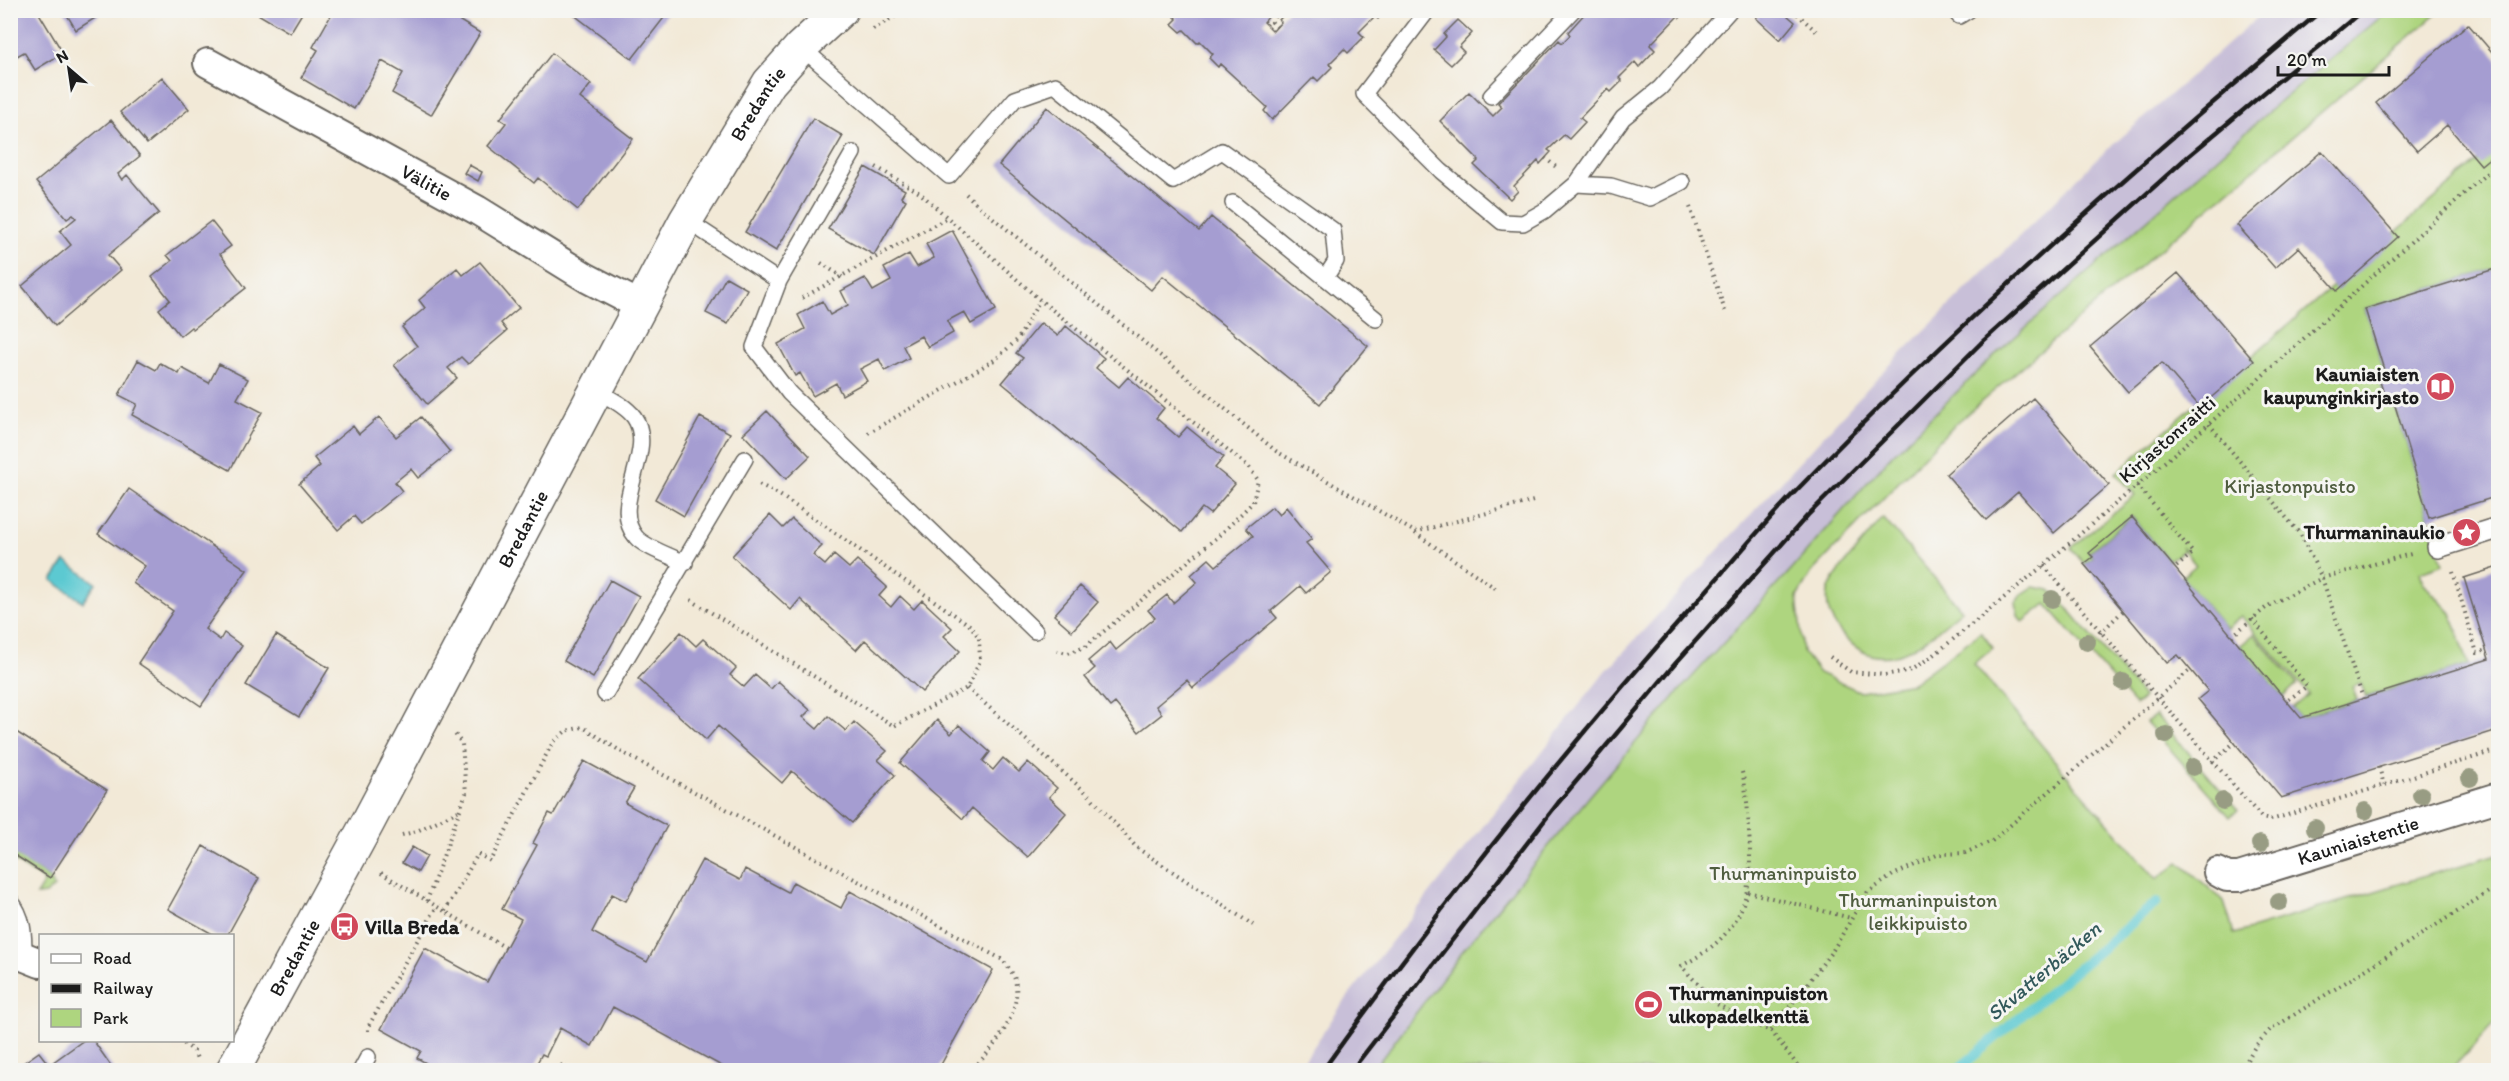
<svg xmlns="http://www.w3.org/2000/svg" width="2509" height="1081" font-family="Itim,sans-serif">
  <rect width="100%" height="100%" fill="#f6f6f2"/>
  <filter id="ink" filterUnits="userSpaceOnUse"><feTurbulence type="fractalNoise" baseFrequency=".0167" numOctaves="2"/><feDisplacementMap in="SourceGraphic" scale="12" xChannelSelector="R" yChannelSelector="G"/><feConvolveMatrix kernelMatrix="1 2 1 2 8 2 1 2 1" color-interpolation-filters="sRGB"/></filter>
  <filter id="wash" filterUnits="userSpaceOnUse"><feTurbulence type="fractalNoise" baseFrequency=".008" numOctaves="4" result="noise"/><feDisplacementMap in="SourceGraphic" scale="24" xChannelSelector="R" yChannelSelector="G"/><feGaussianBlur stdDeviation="1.35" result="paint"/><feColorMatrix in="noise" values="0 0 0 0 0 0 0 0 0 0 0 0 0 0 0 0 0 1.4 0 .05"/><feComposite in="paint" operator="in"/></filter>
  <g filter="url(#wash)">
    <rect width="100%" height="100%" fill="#f2e9d7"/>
    <path fill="#c8bfd8" d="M2265,11H2388L2275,106L1997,353L1888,459L1789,572L1681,688L1589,797L1465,948L1373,1070H1298L1343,1003L1606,671L1877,378L2098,158Z"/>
    <path fill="#aed57f" stroke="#65784e" stroke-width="1.5" d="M2388,11H2440L1954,425L1812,572L1797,597L1803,652L1819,673L1861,692L1913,683L1981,632L1993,648L1974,664L2075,785L2157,879L2179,862L2224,901L2234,934L2498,854V1019L2451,1070H1373L1465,948L1589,797L1682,688L1789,572L1888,459L1997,353L2275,106Z
      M2498,144V268L2365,309L2384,370L2377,373L2386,400L2393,399L2443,564L2420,572L2424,584L2451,613L2469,665L2366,697L2361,683L2352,686L2357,700L2301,718L2292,708L2309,694L2241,616L2226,629L2182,577L2196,565L2181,547L2183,550L2169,561L2132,517L2089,552L2093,557L2084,564L2071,548L2135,495L2116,473Z
      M1883,518L1962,610C1926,640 1884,684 1842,634C1832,622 1825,610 1828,592C1831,575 1871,534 1883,518Z
      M2033,587L2050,590L2060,599L2144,698L2135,705L2046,604L2023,622L2018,616L2016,602L2021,595Z
      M2254,634L2297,684L2283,697L2240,646Z
      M2156,715L2238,810L2230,817L2146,722Z
      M11,852L50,878L54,887L46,894L36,895L45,881L11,859Z"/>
    <path fill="#5cc9d1" stroke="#3c7276" stroke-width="1.5" d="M65,561L96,583L83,602L52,580Z"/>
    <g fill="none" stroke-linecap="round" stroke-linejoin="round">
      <path stroke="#5cc9d1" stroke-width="10" d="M1957,1070L2157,902"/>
    </g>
    <g id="blocks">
      <path fill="#a59dd1" d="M10,10H37L63,53L35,70L24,52L10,60Z
        M64,10H97L100,15L76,30Z
        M251,10H304L290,33Z
        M334,10H442L480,33L431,115L392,93L403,73L382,61L354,109L301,78L318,50L313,47Z
        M575,10H670L632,59L573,14Z
        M1168,10H1268L1271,14L1264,22L1273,31L1281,22L1279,20L1288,10H1386L1378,19L1375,16L1359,32L1364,37L1348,53L1344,49L1329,64L1332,67L1318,81L1314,77L1272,120L1264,111L1267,107L1220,64L1218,67L1209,58L1213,54L1200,41L1197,43L1184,30L1181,32L1172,24L1177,19Z
        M1588,10H1687L1680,18L1678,16L1650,45L1655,50L1639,67L1635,62L1619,78L1622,81L1611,92L1608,89L1580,118L1585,122L1569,139L1564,135L1548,150L1551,152L1540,164L1538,161L1514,186L1518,191L1510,199L1474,165L1479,160L1440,121L1469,92L1493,116L1502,107L1498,103L1559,40L1562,43L1570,35L1568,32Z
        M1763,10H1781L1795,22L1780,40L1756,18Z
        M1458,20L1472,33L1459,47L1464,52L1451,65L1434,50L1446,37L1444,34Z
        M2468,24L2498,59V151L2481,165L2447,125L2417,151L2376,103Z
        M552,53L591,84L580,98L633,139L578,210L538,178L534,183L488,146L506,123L500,119Z
        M162,77L189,109L147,144L120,112Z
        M1047,107L1199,231L1211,217L1368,346L1320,404L1163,276L1151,290L999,165Z
        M813,118L843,136L776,251L745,232Z
        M111,120L140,156L118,174L122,180L127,175L159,213L108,255L121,270L55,326L22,286L71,245L60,231L76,218L73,215L67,219L36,182Z
        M2322,151L2398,237L2337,291L2299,247L2275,268L2237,225Z
        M469,165L482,172L478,181L464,173Z
        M865,167L905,190L901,197L906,200L874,255L828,229Z
        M211,221L231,246L220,254L246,288L193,329L191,327L180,336L159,309L170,300L152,277L172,261L167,255Z
        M952,230L996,310L971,324L964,312L947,321L953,333L928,347L921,336L903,346L909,358L885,371L879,359L860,369L867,381L842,395L836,383L813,396L800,373L795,376L778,344L805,329L798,315L822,301L830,315L848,305L841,291L865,278L873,291L891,281L884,268L909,254L917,267L934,258L926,244Z
        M480,262L519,308L501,323L507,331L468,364L461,357L448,368L457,378L427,404L394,365L417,346L402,327L425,308L419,300L457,268L463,275Z
        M2498,268V496L2429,518L2393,399L2386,401L2377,372L2384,370L2365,309Z
        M2178,273L2254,361L2200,407L2162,363L2128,392L2090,347Z
        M726,277L747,289L728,324L706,313Z
        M1041,323L1058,336L1066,326L1104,358L1096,368L1119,387L1128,377L1164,408L1156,418L1178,437L1187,427L1224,457L1215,468L1235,484L1210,514L1202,508L1182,532L1002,383L1023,358L1016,353Z
        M138,360L156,370L160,363L179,374L182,368L209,383L219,364L248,379L237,399L262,412L230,470L132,415L137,404L119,395Z
        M2033,398L2109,485L2054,533L2018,492L1986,520L1946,474Z
        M767,411L810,456L786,479L743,434Z
        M379,417L396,437L421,417L450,452L418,478L411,469L395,482L402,491L361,524L354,516L338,530L299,484L320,466L314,458L353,426L359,434Z
        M700,417L730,433L684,516L655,499Z
        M129,489L247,570L205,629L220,640L224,633L242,646L201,706L138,663L173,611L133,583L145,566L98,534Z
        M1272,507L1279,515L1286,507L1312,539L1306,543L1331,572L1306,593L1300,586L1271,611L1277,618L1193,688L1187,680L1156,706L1162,714L1139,732L1115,703L1110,707L1085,677L1095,668L1088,661L1110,642L1116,650L1155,618L1148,610L1167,595L1173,603L1197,582L1191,575L1209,559L1216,566L1253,536L1246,528Z
        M770,515L783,528L792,519L822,546L813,555L825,565L834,555L849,568L857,560L887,587L879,596L891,607L900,596L914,609L922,600L952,628L944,636L960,651L922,692L865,640L856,650L800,599L791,610L732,556Z
        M2132,517L2301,718L2489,659L2464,578L2498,567V730L2281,798L2198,699L2208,691L2178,655L2167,663L2084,564L2093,557L2089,553Z
        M610,580L639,596L593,678L564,661Z
        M1080,586L1098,602L1072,631L1054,615Z
        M681,632L696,646L703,639L736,668L730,675L744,687L755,675L771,689L778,681L810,710L803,717L817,729L828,716L846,731L854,722L887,751L878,760L895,775L852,823L792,771L782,783L718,726L706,740L638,679Z
        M276,635L329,668L299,717L246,685Z
        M937,720L951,734L959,725L990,752L983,761L993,770L1003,758L1019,772L1028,762L1057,788L1049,797L1066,813L1028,857L972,808L963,819L900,763Z
        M10,728L107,790L50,878L10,852Z
        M584,761L634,788L625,803L667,826L626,901L612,894L592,932L647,962L702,860L740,880L745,869L788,892L793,882L841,908L850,891L993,970L938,1070H729L613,1007L592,1046L560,1028L546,1056L542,1054L533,1070H421L426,1063L417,1058L421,1051L381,1029L425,948L487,982L521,919L502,909L537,845L533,843L549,813L553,815Z
        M203,846L259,878L227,936H216L168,909Z
        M412,847L427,856L418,872L402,863Z
        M84,1040H93L114,1070H27L22,1064L39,1052L49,1065Z"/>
    </g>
  </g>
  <g filter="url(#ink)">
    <use href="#blocks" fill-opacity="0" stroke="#67645d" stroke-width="1.5"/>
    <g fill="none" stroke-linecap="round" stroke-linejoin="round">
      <defs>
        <path id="service" d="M1428,10L1364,94L1441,171L1502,222L1523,223L1544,211L1576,184L1623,118L1660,88L1730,10
          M1954,10L1959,16L1969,10
          M801,47L949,176L1015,99L1055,85L1173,181L1222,151L1333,230L1336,261L1325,278
          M1491,96L1573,10
          M853,153L779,281L754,347L789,393L1035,631
          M1576,184L1611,186L1650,198L1682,182
          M1233,203L1376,319
          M686,220L779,281
          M597,391C609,398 625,405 634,417C658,451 608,504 636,537C644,547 673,557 685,563
          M605,694L745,459
          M10,900C24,917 24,935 24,956
          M361,1070L368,1057"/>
        <path id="pedestrian" d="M2438,547L2498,528"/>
        <g id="minor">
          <path id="s1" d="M208,63L477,210L587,278L641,306"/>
          <path id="s2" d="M2218,872L2227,877H2239L2498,797"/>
          <path d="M10,951L40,963"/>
        </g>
        <g id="tertiary">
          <path id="s3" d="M233,1070L367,824L686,220L769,83L801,47L841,10"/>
        </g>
      </defs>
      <use href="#service" stroke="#67645d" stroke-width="18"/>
      <use href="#pedestrian" stroke="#67645d" stroke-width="24"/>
      <use href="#minor" stroke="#67645d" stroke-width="32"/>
      <use href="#tertiary" stroke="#67645d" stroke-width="36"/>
      <path stroke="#67645d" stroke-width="4" stroke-dasharray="1.5 4.5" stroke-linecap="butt" d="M1793,10L1819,34
        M1277,27L1272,22L1278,10
        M873,29L906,10
        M1545,158L1556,167
        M876,167L920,193L1040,300L1248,466L1258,480L1253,502L1222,533L1085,647L1068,653L1053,650
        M966,194L980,207L1276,451L1415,532L1537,500
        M1690,207L1725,311
        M821,263L842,277
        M802,298L947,218
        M2209,424L2300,534L2322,578L2363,698
        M868,433L996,359L1018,339L1040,300
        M2137,485L2193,553L2175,568
        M1415,533L1498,590
        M2044,566L2262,818L2271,820L2498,750
        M2453,572L2477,653L2487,650
        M691,600L894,726L967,688L980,661L979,638L971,626L778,494L759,484
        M2252,619L2307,686L2287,701
        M2100,633L2123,611
        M2232,636L2268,606L2322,578L2411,554
        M1830,657L1851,672L1885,675L1911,670L1934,655L2044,565L2209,424L2498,163
        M967,688L1089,795L1137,848L1253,925
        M2212,762L2235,742
        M2379,767L2384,785
        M1742,772C1747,792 1748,812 1749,832C1754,898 1742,935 1681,966L1717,1004L1748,1022L1771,1031L1801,1070
        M402,835L417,831L458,811
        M381,873L506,948
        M1748,892L1851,918
        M427,901L466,793L462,744L455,734
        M445,911L478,854L490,861L553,742L566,731L583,727L625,754L1003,960C1007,966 1014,974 1015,980C1023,1013 993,1050 971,1070
        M368,1031V1027L437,906
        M1771,1031L1833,950L1867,893L1893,875L1939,854L1965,853L1992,841L2190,670
        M179,1040L194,1051L198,1061
        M557,1070L560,1065L571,1070
        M2241,1070L2256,1045L2270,1030L2498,886"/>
      <use href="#service" stroke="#fff" stroke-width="15"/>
      <use href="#pedestrian" stroke="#fff" stroke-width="21"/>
      <use href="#minor" stroke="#fff" stroke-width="28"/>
      <use href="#tertiary" stroke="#fff" stroke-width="33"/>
      <path stroke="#1c1c1c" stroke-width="4.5" d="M1323,1070C1438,909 1561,754 1693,606C1726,569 1757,531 1791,496C1957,323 2138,165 2322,10
        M1352,1070L1558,803L1675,664L1808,515L1981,343L2185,159L2363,10"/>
    </g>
    <g fill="#989c83">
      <circle cx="2052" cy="599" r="9"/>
      <circle cx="2087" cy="642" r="9"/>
      <circle cx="2123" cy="682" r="9"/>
      <circle cx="2166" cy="735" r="9"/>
      <circle cx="2193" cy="767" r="9"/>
      <circle cx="2470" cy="778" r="9"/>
      <circle cx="2421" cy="795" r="9"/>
      <circle cx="2223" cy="801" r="9"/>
      <circle cx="2365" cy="811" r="9"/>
      <circle cx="2315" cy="828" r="9"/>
      <circle cx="2260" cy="844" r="9"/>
      <circle cx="2279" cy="902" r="9"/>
    </g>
  </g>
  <defs>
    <symbol id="library-disc" viewBox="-11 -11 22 22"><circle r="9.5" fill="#d1495b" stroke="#f6f6f2"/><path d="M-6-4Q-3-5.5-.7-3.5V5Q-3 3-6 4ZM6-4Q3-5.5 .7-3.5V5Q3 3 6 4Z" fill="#fff"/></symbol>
    <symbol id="sight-disc" viewBox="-11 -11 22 22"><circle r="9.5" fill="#d1495b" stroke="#f6f6f2"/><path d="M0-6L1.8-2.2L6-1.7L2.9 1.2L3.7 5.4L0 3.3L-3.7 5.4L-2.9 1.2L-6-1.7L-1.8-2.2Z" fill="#fff"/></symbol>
    <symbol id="bus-disc" viewBox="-11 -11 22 22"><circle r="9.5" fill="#d1495b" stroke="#f6f6f2"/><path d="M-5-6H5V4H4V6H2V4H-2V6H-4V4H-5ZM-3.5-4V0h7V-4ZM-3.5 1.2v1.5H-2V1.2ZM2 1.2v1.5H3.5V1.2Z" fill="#fff"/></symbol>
    <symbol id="stadium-disc" viewBox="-11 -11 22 22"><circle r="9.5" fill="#d1495b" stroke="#f6f6f2"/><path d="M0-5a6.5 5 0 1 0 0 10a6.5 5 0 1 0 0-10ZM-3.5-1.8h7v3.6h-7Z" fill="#fff"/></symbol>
  </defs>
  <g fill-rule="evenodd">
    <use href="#library-disc" x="2424" y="370" width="33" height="33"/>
    <use href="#sight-disc" x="2450" y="516" width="33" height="33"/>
    <use href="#bus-disc" x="328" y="910" width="33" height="33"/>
    <use href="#stadium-disc" x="1632" y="988" width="33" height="33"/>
  </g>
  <g text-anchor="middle" stroke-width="6" stroke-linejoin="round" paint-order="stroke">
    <g font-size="20" fill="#1c1c1c" stroke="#f6f6f2">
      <text dy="7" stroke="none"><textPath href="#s3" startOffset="1100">Bredantie</textPath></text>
      <text dy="7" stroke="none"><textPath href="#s1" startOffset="249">Välitie</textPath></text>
      <text transform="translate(2167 439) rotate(-41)" y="7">Kirjastonraitti</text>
      <text dy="7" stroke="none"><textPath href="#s3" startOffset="614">Bredantie</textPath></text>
      <text dy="7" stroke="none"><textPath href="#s2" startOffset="147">Kauniaistentie</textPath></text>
      <text dy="7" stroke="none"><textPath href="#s3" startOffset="128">Bredantie</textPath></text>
    </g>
    <g font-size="20" font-weight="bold" fill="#1c1c1c" stroke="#f6f6f2" text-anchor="end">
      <text x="2419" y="381">Kauniaisten<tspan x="2419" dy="23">kaupunginkirjasto</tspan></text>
      <text x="2445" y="539">Thurmaninaukio</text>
      <text x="365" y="934" text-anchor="start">Villa Breda</text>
      <text x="1669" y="1000" text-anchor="start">Thurmaninpuiston<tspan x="1669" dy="23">ulkopadelkenttä</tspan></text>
    </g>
    <g font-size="20" fill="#4f5d3f" stroke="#f6f6f2">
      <text x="2290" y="493">Kirjastonpuisto</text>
      <text x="1783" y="880">Thurmaninpuisto</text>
      <text x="1918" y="907">Thurmaninpuiston<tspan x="1918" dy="23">leikkipuisto</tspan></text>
    </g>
    <g font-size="21" font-style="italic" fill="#32595b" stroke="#f6f6f2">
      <text transform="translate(2044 971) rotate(-40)" y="7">Skvatterbäcken</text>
    </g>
  </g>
  <rect width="2509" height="1081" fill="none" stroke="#f6f6f2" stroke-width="36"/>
  <rect x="39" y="934" width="195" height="108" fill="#f6f6f2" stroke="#9f9f9c" stroke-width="1.5"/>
  <rect x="51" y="954" width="30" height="9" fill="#ffffff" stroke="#9f9f9c" stroke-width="1.5"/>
  <text x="93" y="964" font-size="18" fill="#1c1c1c">Road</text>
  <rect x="51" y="984" width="30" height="9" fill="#1c1c1c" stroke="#9f9f9c" stroke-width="1.5"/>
  <text x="93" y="994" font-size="18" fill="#1c1c1c">Railway</text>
  <rect x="51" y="1009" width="30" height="18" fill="#aed57f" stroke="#9f9f9c" stroke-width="1.5"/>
  <text x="93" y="1024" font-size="18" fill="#1c1c1c">Park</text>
  <g transform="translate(69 69) rotate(331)" stroke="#f6f6f2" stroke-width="4.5" paint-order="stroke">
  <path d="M0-4.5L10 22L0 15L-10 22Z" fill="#1c1c1c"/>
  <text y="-9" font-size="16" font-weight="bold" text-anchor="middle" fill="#1c1c1c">N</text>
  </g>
  <path d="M2278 66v9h111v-9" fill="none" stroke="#1c1c1c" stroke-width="3"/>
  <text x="2287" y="66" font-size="18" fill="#1c1c1c" stroke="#f6f6f2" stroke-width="4.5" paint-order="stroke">20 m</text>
</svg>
